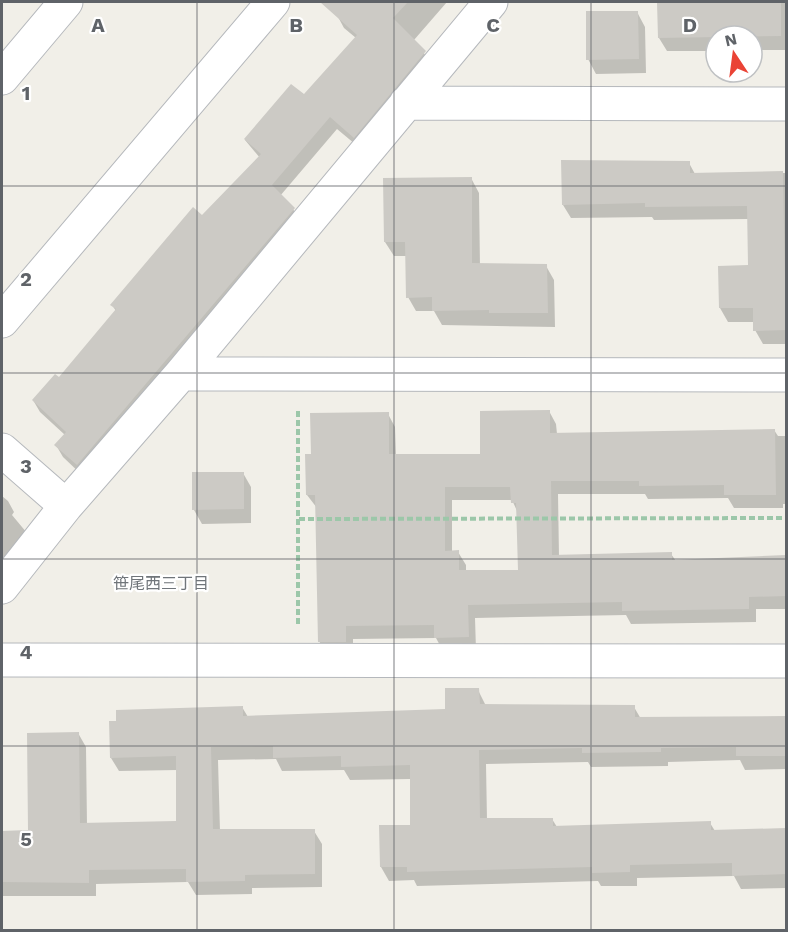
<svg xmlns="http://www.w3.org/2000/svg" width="788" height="932" font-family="'Work Sans','Noto Sans JP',sans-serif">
  <rect width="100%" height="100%" fill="#f1efe8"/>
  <path fill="#0003" fill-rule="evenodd" d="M349,2H447L414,40L432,64L361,149L337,129L280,196L293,209L300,222L84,477L63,457L56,445L65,435L40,412L33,400L59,380L116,311L112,305L260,158L245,140L304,96L356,38L344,28L337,15Z
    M659,2H786V50H752V36H716V51H667L659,38Z
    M637,12L645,27L646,73L596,74L588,59Z
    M689,163L695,174L786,173V344H763L755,330V322H728L720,308L749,267V219L654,220L652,217L571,218L563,205Z
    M471,178L479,193L480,267L546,266L554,280L555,327L442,325L434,311H416L408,297L407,256H394L385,242V179Z
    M549,411L556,424L557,434L774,430L778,436H786V504H783V508H734L728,498L648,499L645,494H558L559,556L671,554L676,561L786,557V609H756V622L631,624L626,615L475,618L476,650L443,651L436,638L353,639V655H327L319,641L317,508L307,495L313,455L388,414L395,427L396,456L482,455ZM452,500H512L518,513L520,571L466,572V565L458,552H452Z
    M243,473L251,487V523L202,524L194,510Z
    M2,496L8,501L14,512L12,515L27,533L2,561Z
    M478,690L486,706L634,707L641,719L786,717V769L745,770L740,760L668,762V766L591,767L588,762L486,764L487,820L552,819L557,827L710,823L715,831L786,830V888L741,889L734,876L637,878V886H601L598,881L417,886L414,880L389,881L381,867L412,826L411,779L350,780L344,770L282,771L276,759L218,760L220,831H314L322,844V887L252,888V894L196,895L188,882L96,884V896H2V832L29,831L78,733L86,747L87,824L178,823V770L119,771L111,758L242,707L248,717L447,711Z"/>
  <path fill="#cccac5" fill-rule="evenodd" d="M320,2H408L393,18L426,51L354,138L330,117L272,185L295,208L77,465L54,445L66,432L32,400L55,374L59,377L116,309L110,305L193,207L202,215L261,154L244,139L291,84L304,94L357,35Z
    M657,2H781V36L658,38Z
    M586,11H638L639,59L586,60Z
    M561,160L690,161V173L783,171L786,330L753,331V308H719L718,266L748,265L747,206L645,207V203L562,205Z
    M472,177V263L547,264L548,313H489V310L432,311V297L406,298L405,242H384L383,178Z
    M550,410V433L775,429L776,495H724V485L639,486V481H551L552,555L672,552V560L786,555V596L749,597V609L622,611V602L468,605L469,637L434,638V625L346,626V642H318L315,495H306L305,454H311L310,413L389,412V454H480V411ZM445,487H510L511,503H516L518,570H459V550L445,551Z
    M192,472H244V509L192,510Z
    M445,688H479L480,704L635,705V717L786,716V756H736V747L661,748V752L582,753V748L479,750L480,818H553V826L711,821V830L786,828V874L732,876V863L630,865V872L592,873V867L407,872V867H380L379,825H410V765L341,767V756L273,758V746L211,747L213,829H315V874L245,875V881L186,882V869L89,870V883L2,882V831L28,830L27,733L79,732L80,823L176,821V756L110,758L109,721H116V710L243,706V716L445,709Z"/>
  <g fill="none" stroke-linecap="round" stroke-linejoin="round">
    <defs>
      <path id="minor" d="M2,78L66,2
        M406,103L786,104
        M181,374L786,375
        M2,450L66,506
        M2,587L66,506L181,374L491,2
        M2,660L786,661"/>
      <path id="tertiary" d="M2,321L273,2"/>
    </defs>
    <use href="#minor" stroke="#b5b8bc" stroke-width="35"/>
    <use href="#tertiary" stroke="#b5b8bc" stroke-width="35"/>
    <path stroke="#9cc7a9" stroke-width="4" stroke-dasharray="6 3" stroke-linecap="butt" d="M299,519L786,518
      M298,624V410"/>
    <use href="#minor" stroke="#fff" stroke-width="33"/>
    <use href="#tertiary" stroke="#fff" stroke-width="33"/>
  </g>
  <path fill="none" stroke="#5f6368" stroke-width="1.5" stroke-opacity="0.55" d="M197,2V930M394,2V930M591,2V930M2,186H786M2,373H786M2,559H786M2,746H786"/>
  <g text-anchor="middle" stroke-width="4.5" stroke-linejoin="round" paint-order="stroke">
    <g font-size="16" fill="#70757a" stroke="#fff">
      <text x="161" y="589">笹尾西三丁目</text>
    </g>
  </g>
  <g font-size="20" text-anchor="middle" font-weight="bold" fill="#5f6368" stroke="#fff" stroke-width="4.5" stroke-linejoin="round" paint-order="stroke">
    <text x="98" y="32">A</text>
    <text x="296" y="32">B</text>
    <text x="493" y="32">C</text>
    <text x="690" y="32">D</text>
    <text x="26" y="100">1</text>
    <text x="26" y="286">2</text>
    <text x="26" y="473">3</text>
    <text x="26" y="659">4</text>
    <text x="26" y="846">5</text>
  </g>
  <rect width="788" height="932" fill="none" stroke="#5f6368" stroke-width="6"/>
  <g transform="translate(734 54) rotate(347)"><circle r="28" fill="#ffffff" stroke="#bfc1c3" stroke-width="1.5"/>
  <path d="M0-4.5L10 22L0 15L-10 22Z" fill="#ea4335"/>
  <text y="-9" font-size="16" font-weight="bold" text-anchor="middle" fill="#5f6368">N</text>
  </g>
</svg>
